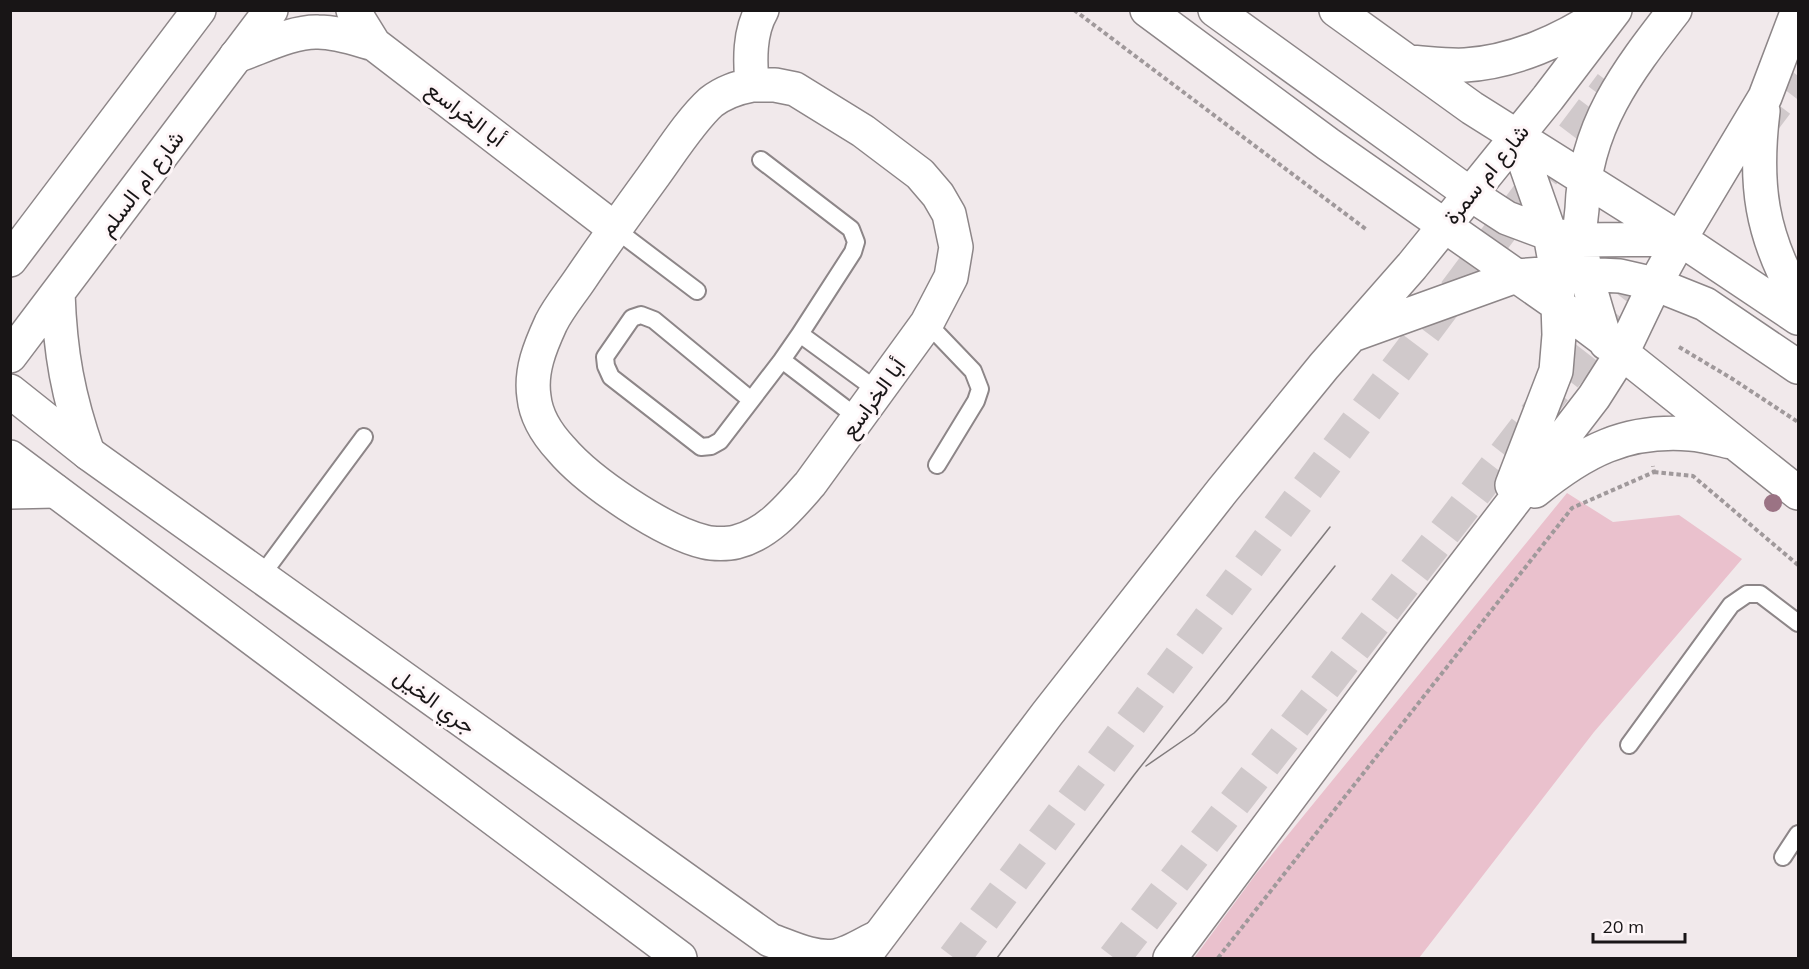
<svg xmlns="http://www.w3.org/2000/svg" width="1809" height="969" font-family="Mulish,Vazirmatn,sans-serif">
  <rect width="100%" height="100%" fill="#f1e9eb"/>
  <path fill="#eac1cd" d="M1567,493L1613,522L1679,515L1742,559L1594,732L1419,958H1194L1256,874Z"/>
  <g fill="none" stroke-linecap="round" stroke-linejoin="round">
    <path stroke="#d0c9cb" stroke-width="33" stroke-dasharray="33 16" stroke-linecap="butt" d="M1757,130L1798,76
      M954,958L1611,84
      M1114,958L1655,261"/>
    <defs>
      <path id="service" d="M761,160L851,229L856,242L853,252L800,334L878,391
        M615,229L697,291
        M927,323L973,371L980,389L976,401L937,465
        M782,360L800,334
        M751,400L654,320L641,315L632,318L605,357L606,366L611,377L701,447L711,446L720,441L782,360L858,418
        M261,576L364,437
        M1629,745L1731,605L1747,594H1760L1798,623
        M1783,857L1798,834"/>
      <path id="minor" d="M353,10L374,44L615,229
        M236,56C260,48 293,31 318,32C337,32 356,39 374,44
        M752,85H775L795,89L863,131L920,174L938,195L949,214L956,247L951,277L927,323L810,484C789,508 768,534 736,542C728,544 713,544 705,542C663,532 589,482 561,449C548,435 536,417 534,397C530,371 540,347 551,323C559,307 571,293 581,278C604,244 628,211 652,178C669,155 690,121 711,102C724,92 736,88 752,85Z
        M752,85C750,61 749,32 762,10
        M10,391L88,453L770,940C790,947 813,959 835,956C849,954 865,943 878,937
        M10,457L680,958"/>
      <path id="tertiary" d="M1147,10L1328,144L1558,305L1622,353L1798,493
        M1215,10L1470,194L1507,218L1550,234L1580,240L1680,239
        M1336,10L1472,108L1680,239L1798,318
        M1409,62C1427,63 1447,66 1465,65C1514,62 1563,40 1603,13
        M1763,111C1754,184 1761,235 1798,299
        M10,260L199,10
        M58,293C60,352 68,397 88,453
        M1355,334L1516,276L1557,273L1620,276L1655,284L1705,304L1798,367
        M1606,343C1597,310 1584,275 1580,241C1579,231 1581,219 1582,209C1585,126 1626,73 1675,10
        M10,356L271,10
        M1512,485L1556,371L1559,335L1557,273L1550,234L1516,137
        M1535,491C1584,451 1626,429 1690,434C1704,435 1718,439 1731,442
        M10,492L55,491
        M863,958L1047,714L1222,491L1324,366L1412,266L1548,98L1615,10
        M1170,958L1411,635L1594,397L1622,353L1655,284L1680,239L1765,97L1798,10"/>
    </defs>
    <use href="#service" stroke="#8d8688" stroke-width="20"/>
    <use href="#minor" stroke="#8d8688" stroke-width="36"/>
    <use href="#tertiary" stroke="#8d8688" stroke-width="36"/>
    <path stroke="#a0999b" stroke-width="4" stroke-dasharray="4.5 3" stroke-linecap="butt" d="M1074,10L1367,230
      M1679,347L1731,378L1798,422
      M1654,472L1693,476L1798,565
      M1218,958L1572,508L1654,472L1653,466"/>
    <use href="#service" stroke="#fff" stroke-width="16"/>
    <use href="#minor" stroke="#fff" stroke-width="33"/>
    <use href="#tertiary" stroke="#fff" stroke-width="33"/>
    <path stroke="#807b7c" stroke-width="1.5" d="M1146,766L1194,733L1226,702L1335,566
      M997,958L1134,775L1330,527"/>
  </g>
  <circle fill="#9b7384" cx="1773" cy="503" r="9"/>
  <g text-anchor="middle" stroke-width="6" stroke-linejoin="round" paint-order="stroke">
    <g font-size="22" fill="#181516" stroke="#fef6f8">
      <text transform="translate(466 114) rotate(37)" y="8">أبا الخراسع</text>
      <text transform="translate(1486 174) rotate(-51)" y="8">شارع ام سمرة</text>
      <text transform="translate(141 183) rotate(-53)" y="8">شارع ام السلم</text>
      <text transform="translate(873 398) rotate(-54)" y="8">أبا الخراسع</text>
      <text transform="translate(435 701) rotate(36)" y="8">جري الخيل</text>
    </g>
  </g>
  <rect width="1809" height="969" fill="none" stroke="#181516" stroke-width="24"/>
  <path d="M1593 933v9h92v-9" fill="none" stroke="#181516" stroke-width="3"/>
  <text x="1602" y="933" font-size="18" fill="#181516" stroke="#fef6f8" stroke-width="4.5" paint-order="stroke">20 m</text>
</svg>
